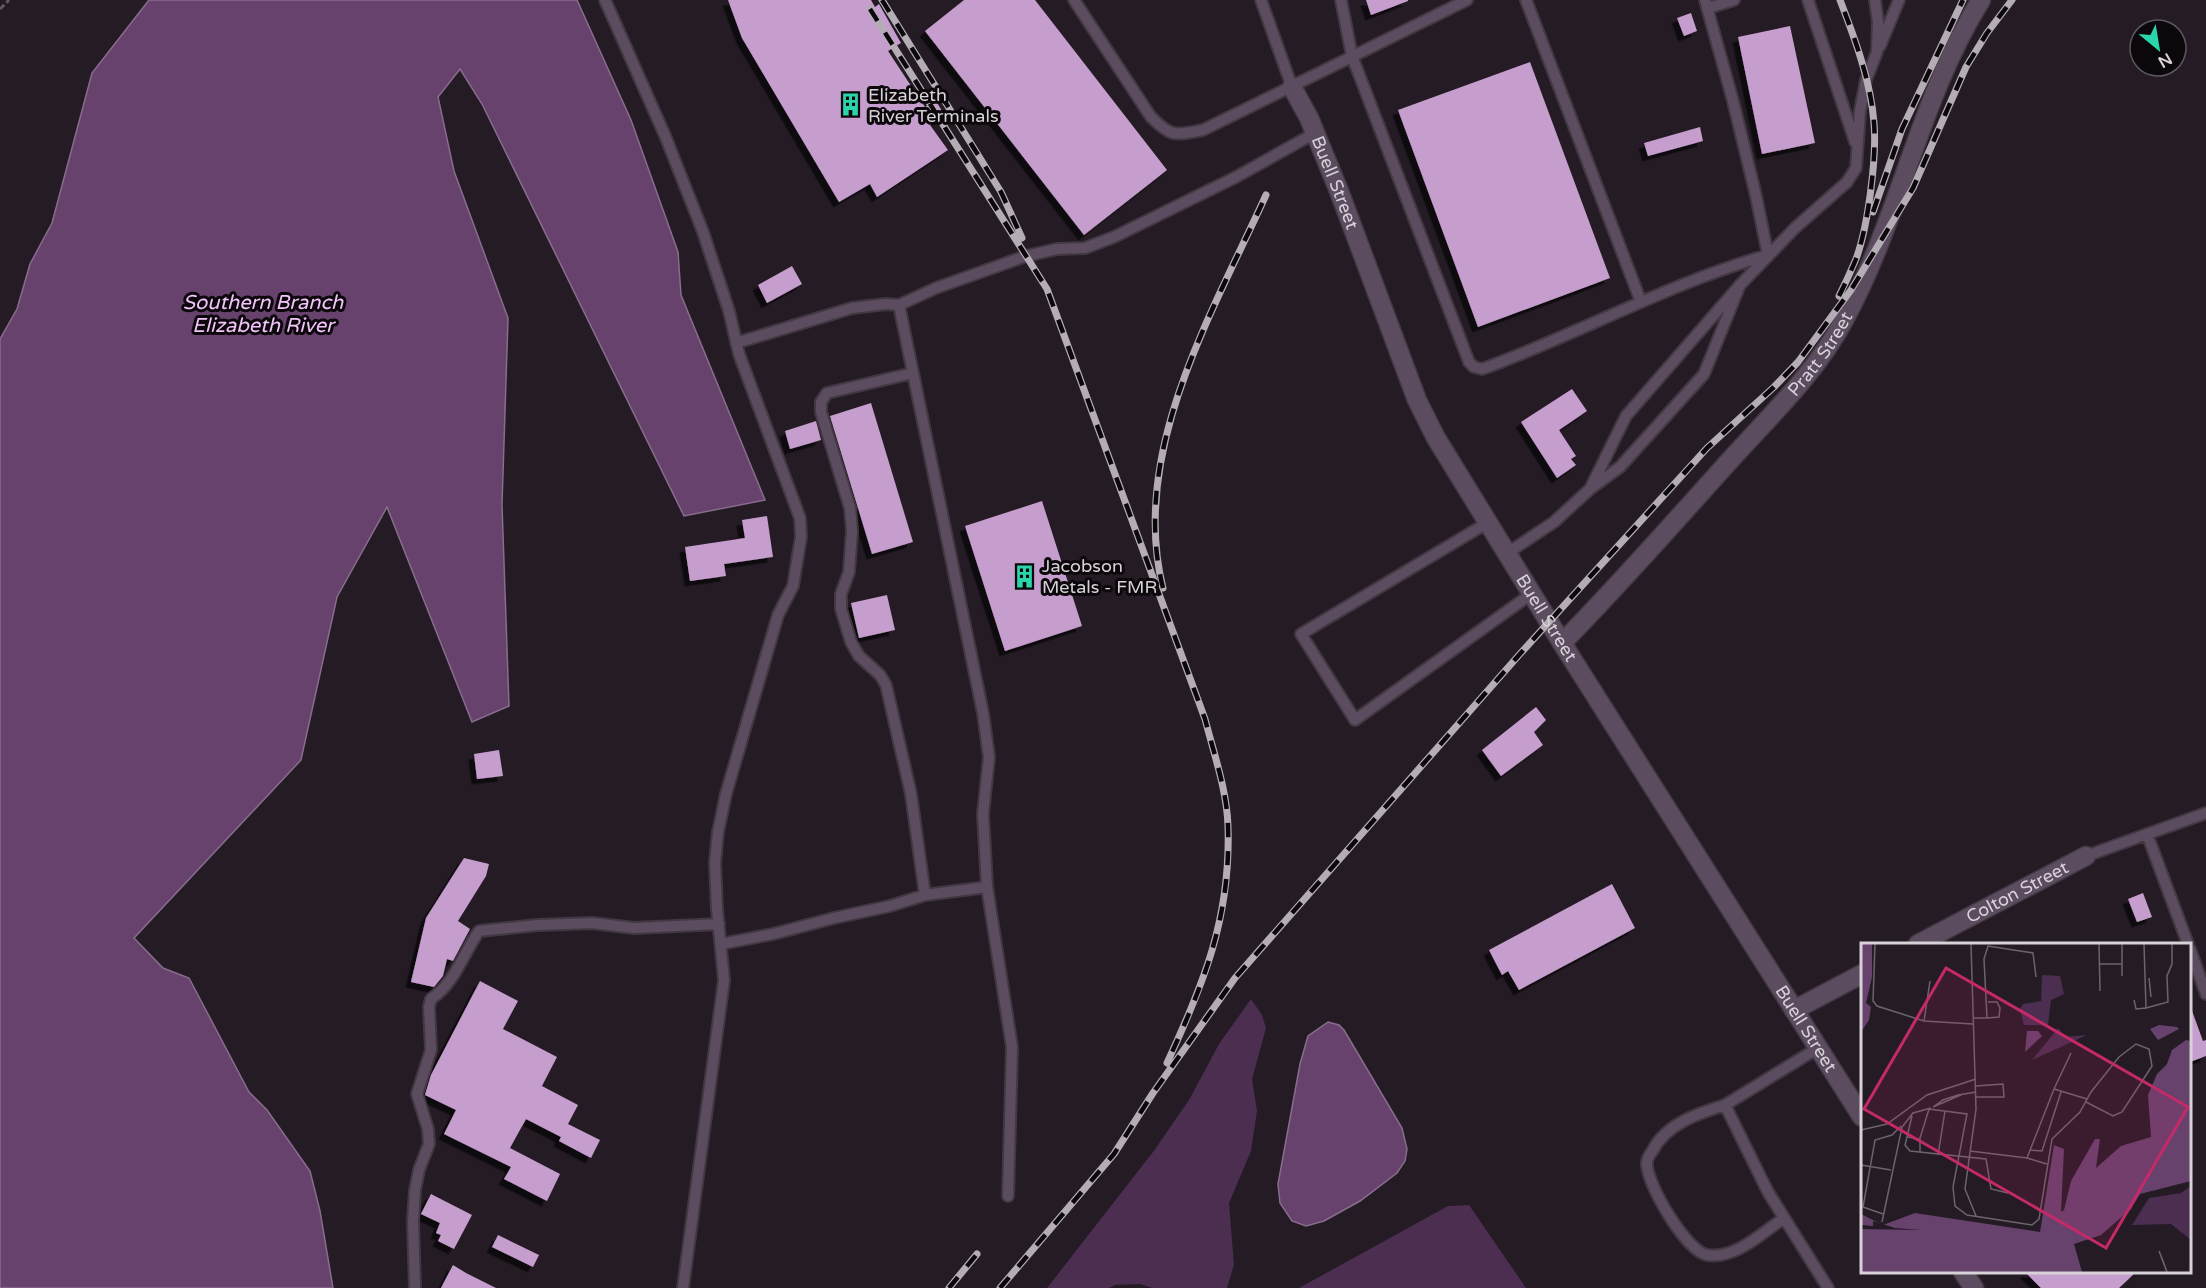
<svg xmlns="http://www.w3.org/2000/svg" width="2206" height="1288" font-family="'Varela Round',sans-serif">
  <defs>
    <filter id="shadow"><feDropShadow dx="-5.5" dy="5.5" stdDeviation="0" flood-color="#0009"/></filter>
  </defs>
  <rect width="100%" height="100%" fill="#241b25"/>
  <path fill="#4b2e50" d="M1251,999L1262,1015L1266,1028L1252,1079L1257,1111L1251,1151L1229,1203L1234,1265L1227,1288H1152L1140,1284L1115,1285L1109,1288H1047L1153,1152L1189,1100L1219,1044Z
    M1469,1205L1526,1288H1299L1448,1206Z"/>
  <path fill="#66426d" stroke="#886d8d" stroke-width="1.5" d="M149,0H577L631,120L678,252L681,295L765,500L684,516L482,104L460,69L438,97L454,171L508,318L502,505L509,706L472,722L387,507L337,597L301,760L134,938L163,968L189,978L249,1092L267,1110L310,1171L320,1211L333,1288H0V339L17,309L30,264L52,223L92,73Z
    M1328,1022L1339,1025L1344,1030L1402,1128L1407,1149L1405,1161L1397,1173L1360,1201L1324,1221L1306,1226L1292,1221L1280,1203L1278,1184L1300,1064L1308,1036Z"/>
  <path fill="#c69ecd" filter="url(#shadow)" d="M728,0H871L875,7L879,4L901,43L888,51L925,107L936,101L945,116L930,125L948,150L877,197L870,184L839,202L742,38Z
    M964,0H1035L1167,170L1084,235L925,31Z
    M1366,0H1408V1L1371,15Z
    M1691,13L1697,31L1684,36L1677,18Z
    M1790,26L1815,143L1762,154L1738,37Z
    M1530,62L1610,278L1478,327L1398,110Z
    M1700,127L1703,141L1648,156L1644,143Z
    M792,266L802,284L767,303L758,285Z
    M1572,389L1587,411L1559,430L1576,456L1571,459L1576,465L1557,478L1521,422Z
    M871,403L913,542L872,554L830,416Z
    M816,421L821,440L790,449L785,431Z
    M1042,501L1082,626L1005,651L965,526Z
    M767,516L773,557L724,564L726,576L690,581L685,547L745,538L742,520Z
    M887,595L895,630L859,638L851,603Z
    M1536,707L1546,720L1534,732L1543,745L1501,776L1482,750Z
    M499,750L503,776L477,779L474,754Z
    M464,858L489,864L486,876L458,921L470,929L453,961L447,959L443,976L434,987L411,982L426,918Z
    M1612,884L1635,928L1519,990L1508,971L1502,975L1489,950Z
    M2143,893L2152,917L2137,922L2128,899Z
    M480,981L518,1001L503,1029L557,1057L542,1086L578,1105L568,1124L600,1140L591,1158L559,1141L561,1137L526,1119L510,1148L560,1174L547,1201L504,1179L511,1167L444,1134L456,1110L425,1095L431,1075Z
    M2191,1008L2203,1041L2206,1040V1056L2190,1062Z
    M431,1194L472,1215L454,1249L438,1241L441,1235L436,1233L440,1223L421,1214Z
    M498,1235L539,1255L533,1267L492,1247Z
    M453,1265L466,1273L496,1288H441Z
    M2025,1272H2136L2119,1288H2041Z"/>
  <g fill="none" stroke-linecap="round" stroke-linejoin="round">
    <defs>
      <path id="lane" d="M605,0L666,138L703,232L729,311L739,354L800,518L801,537L793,586L778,615L726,794L718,832L715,863L717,909L724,980L683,1288
        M1074,0L1151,117C1172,138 1175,135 1203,130L1467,0
        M1261,0L1292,87
        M1341,0L1352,56L1469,362L1474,367L1482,369C1579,334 1669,283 1768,255L1756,196L1733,101L1705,0
        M1526,0L1641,302
        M1808,0L1855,142
        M1708,8L1734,0
        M1880,46L1899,0
        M1740,285L1795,228L1847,182L1856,168L1860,111L1866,80L1877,52L1878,22L1875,0
        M899,305L936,288L1026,256L1057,249L1085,248L1114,237L1236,177L1315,133
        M736,343L852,308L886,304L899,305L983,713L989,757L983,814L987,887
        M913,373L827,393L821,402V412L850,508L852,531L849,572L841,594V609L851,642L859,656L880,675L886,685L911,794L925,895
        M1487,523L1301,634L1355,720L1531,594
        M1506,554L1554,522L1590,489L1620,467L1704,374L1740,285L1626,416L1590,489
        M2147,834L2188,944
        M2086,856L2206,813
        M721,944L773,934L834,918L890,906L925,895L987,887L1012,1047L1008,1196
        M2190,949L2206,994
        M1818,1048L1725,1105L1768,1192L1828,1288
        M1725,1105C1699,1113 1666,1124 1653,1150C1651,1153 1647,1158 1647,1162C1645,1182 1686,1251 1707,1255C1735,1260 1763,1232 1784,1218
        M415,1288L413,1222L415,1190L419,1170L429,1144L428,1129L417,1094L431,1050L429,1007L431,999C455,983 463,954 479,931L538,925L592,923L634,928L719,924"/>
      <g id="street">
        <path id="s1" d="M1292,87L1309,118L1339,191L1417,400L1436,438L1562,643L1862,1117"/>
        <path id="s2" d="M1562,643C1621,583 1676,520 1733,457C1772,414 1817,371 1844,320C1900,218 1919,99 1981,0"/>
        <path id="s3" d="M1918,944L2086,856"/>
        <path d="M1794,1010L1862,974"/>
        <path d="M1963,1272L1974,1288"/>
      </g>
    </defs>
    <use href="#lane" stroke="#413842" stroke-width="14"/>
    <use href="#street" stroke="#413842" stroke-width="21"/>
    <path stroke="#605861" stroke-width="3" stroke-dasharray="6 3" stroke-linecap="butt" d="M0,9L9,0"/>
    <use href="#lane" stroke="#5c4c5f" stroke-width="10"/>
    <use href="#street" stroke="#5c4c5f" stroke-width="18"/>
    <defs>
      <path id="rail" d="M882,0L1001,192L1022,238
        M870,9L1047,289L1205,719C1214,754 1227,791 1228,826C1231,917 1204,983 1167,1063
        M1873,212L1902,129L1963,0
        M1839,296C1845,284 1851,271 1856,259C1868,227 1877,156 1874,123C1871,82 1855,39 1840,0
        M1163,588C1129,452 1212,314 1266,195
        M949,1288L977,1254
        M1000,1288L1114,1154L1153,1093L1235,978L1519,655L1707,448L1774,387L1798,362L1851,290L1913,188L1966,67L1987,33L2012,0"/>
    </defs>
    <use href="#rail" stroke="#b4adb5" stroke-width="7"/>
    <use href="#rail" stroke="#0b070b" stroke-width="4.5" stroke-dasharray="14" stroke-linecap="butt"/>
  </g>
  <defs>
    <symbol id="building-bare" viewBox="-9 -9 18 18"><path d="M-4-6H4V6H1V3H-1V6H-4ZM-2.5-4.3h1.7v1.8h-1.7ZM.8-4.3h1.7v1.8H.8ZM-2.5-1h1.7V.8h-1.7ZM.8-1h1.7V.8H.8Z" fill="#2bd5ac" stroke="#0b070b" stroke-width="2.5" paint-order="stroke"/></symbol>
  </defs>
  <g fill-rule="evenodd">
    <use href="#building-bare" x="834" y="88" width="33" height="33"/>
    <use href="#building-bare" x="1008" y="560" width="33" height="33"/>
  </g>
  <g text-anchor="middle" stroke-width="6" stroke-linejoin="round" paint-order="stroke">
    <g font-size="18" fill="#d7d1d8" stroke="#0b070b" text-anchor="start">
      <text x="868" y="101">Elizabeth<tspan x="868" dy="21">River Terminals</tspan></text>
      <text x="1042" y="572">Jacobson<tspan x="1042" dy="21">Metals - FMR</tspan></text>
    </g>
    <g font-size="18" fill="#d7d1d8" stroke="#0b070b">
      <text dy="6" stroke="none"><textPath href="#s1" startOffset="105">Buell Street</textPath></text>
      <text dy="6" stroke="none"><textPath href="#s2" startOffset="388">Pratt Street</textPath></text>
      <text dy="6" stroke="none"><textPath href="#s1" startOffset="591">Buell Street</textPath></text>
      <text dy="6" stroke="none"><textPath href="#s3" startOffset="112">Colton Street</textPath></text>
      <text dy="6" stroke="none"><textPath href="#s1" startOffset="1077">Buell Street</textPath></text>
    </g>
    <g font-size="20" font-style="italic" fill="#f3c5fb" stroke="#0b070b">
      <text x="263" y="309">Southern Branch<tspan x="263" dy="23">Elizabeth River</tspan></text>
    </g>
  </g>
  <g transform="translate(1861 943)">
    <rect width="330" height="330" fill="#241b25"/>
    <path d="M181,32L199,33L203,51L190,57L187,82H163L159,66L162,61L180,58ZM197,85L204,94L226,92L171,117ZM330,243V297L310,281L271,282L288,255L320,250Z" fill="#4b2e50"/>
    <path d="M0,1H11V34L5,60L10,64L8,77L0,89ZM298,82L316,84L318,86L297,97L289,86ZM166,88H177L181,93L164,109ZM325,97L330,98V238L279,251L270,266L240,292L213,301L221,329H0V271L22,282L54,270L179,289L193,202L203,206L200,269L203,267L210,238L234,196H239L235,225L260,203L290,194L287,152L296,131L306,121L311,107Z" fill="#66426d"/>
    <path d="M12,278L34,285L60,287L0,286L1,282L12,283Z" fill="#241b25"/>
    <path fill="none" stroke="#6c646d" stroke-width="1.5" d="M14,1L12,58L16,63L63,78L112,81M110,1L115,166L104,246L115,273M238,1L239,48M261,1V33M283,1L285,65L307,59L306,33L311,21V1M239,21H261M288,35L290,54M273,57L275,66L285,65M112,75H126L123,16L127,3L172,10L175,34M126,75L138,74L139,65L136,59H127M63,78L69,38M210,110L193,146L226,156M115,143L142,141L143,154H115M102,151L72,164L82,157L97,152L115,149M51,173L46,194L58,196M0,187L26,181L66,152L115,136M46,194L44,202L49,208L125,216L130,246L147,250M169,207L181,208L200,149M109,208L166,215M59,209V195L68,166L106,171L92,244L94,263L106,272L171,282L178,276L191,196L219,169L230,149L258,114L275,101L288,106L291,123L261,169L252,173L225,159M77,212L84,168M186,221L166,215L193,146M0,222L30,227M22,271L2,264L14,197L31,192L40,183M21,279L41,184L52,170L70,165M304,323L298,308L306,329"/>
    <path fill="#c42a68" fill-opacity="0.15" stroke="#c42a68" stroke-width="3" d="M85,25L327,164L245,305L3,166Z"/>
    <rect width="330" height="330" fill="none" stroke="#d7d1d8" stroke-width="3"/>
  </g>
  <g transform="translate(2158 48) rotate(150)"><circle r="28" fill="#0b070b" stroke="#5d585d" stroke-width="1.5"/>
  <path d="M0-4.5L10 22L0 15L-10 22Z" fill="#2bd5ac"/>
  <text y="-9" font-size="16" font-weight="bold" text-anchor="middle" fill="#d7d1d8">N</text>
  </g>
</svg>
